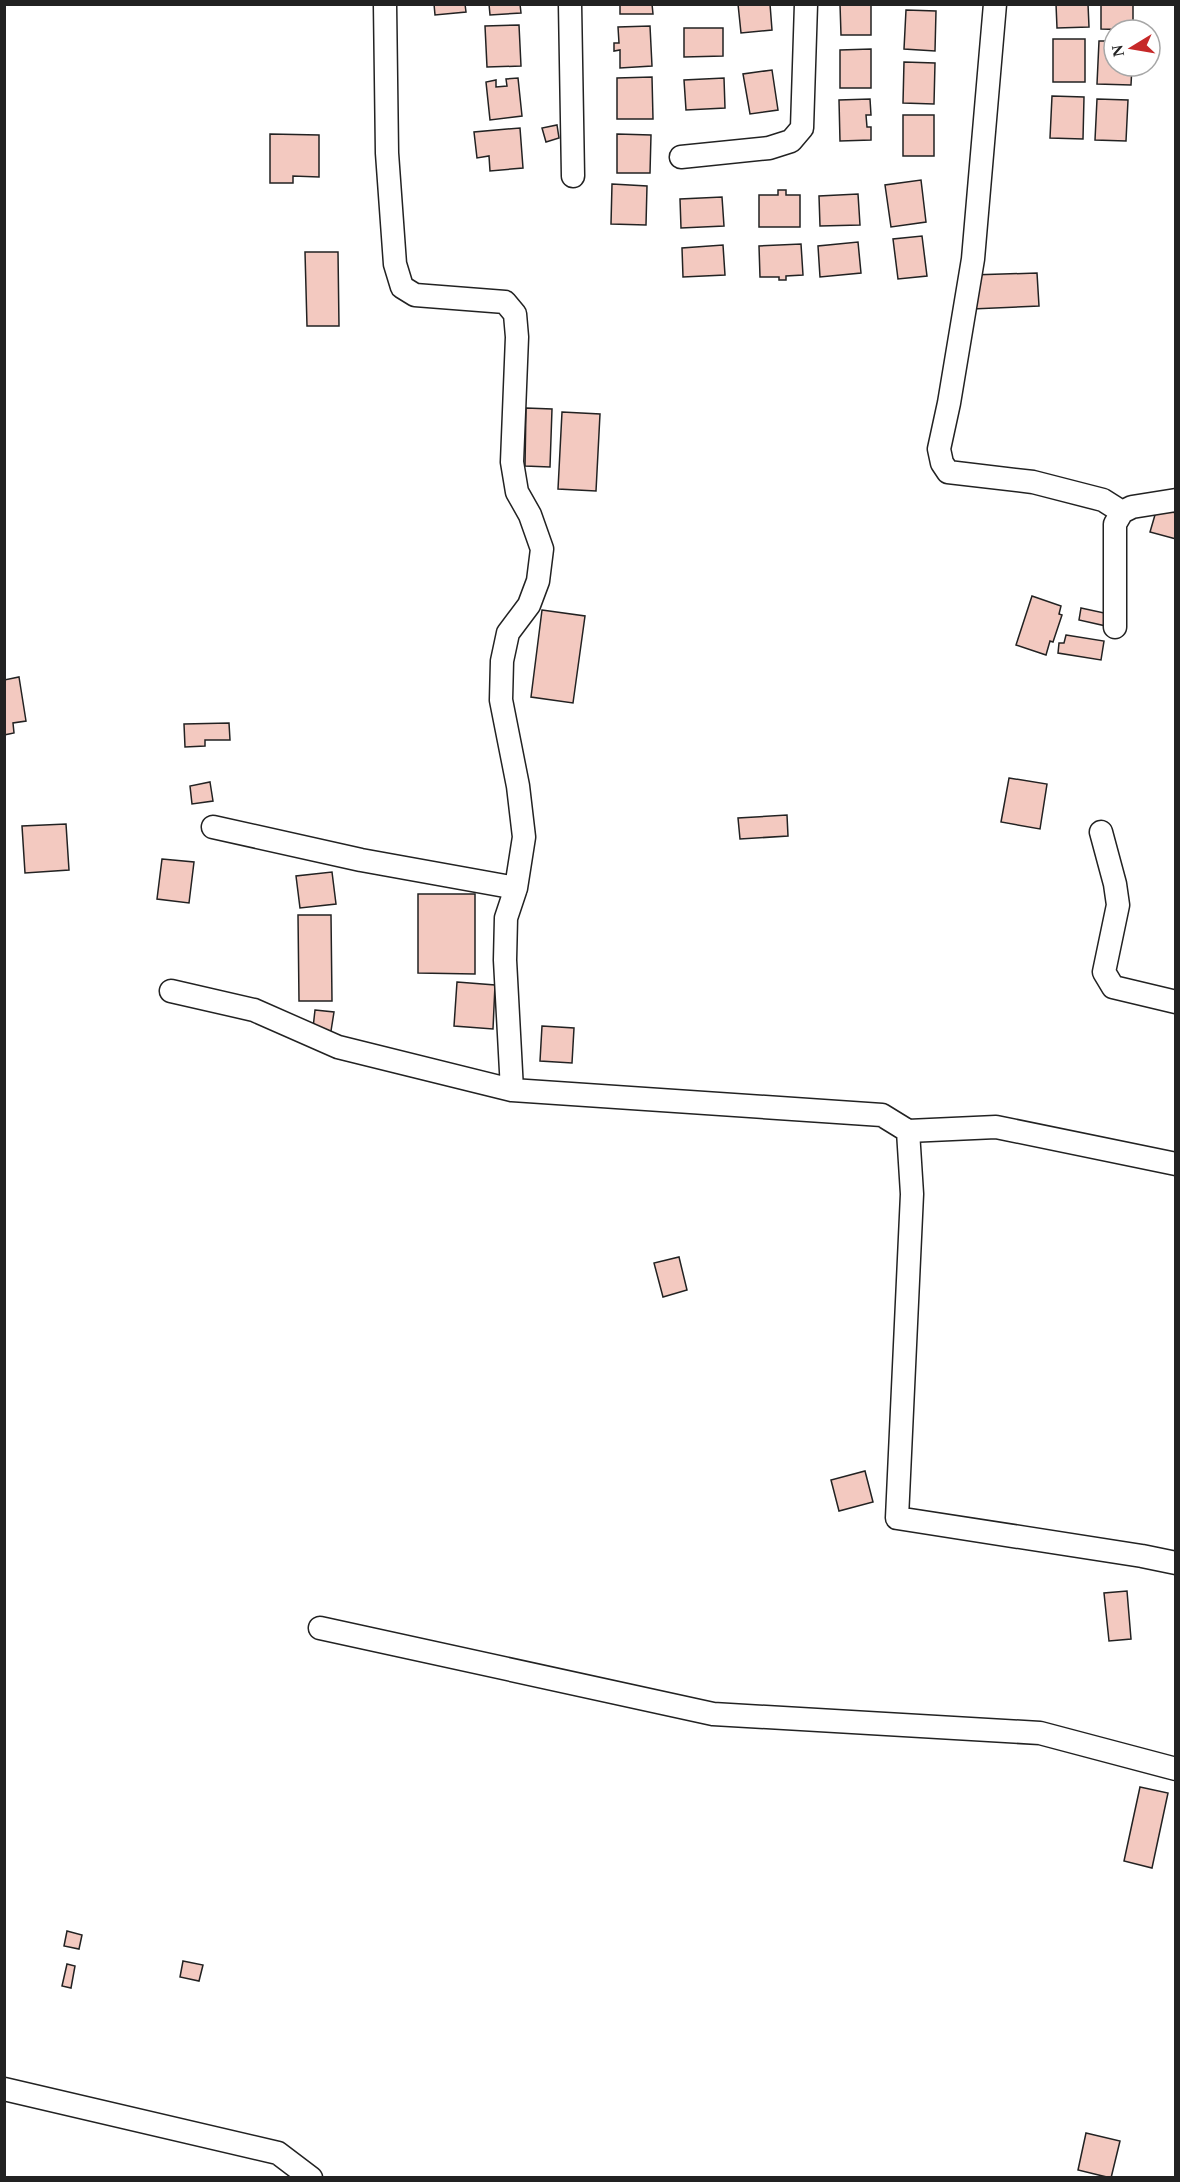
<svg xmlns="http://www.w3.org/2000/svg" width="1180" height="2182" font-family="'Times New Roman',serif">
  <rect width="100%" height="100%" fill="#fff"/>
  <path fill="#f3c9c0" stroke="#222" stroke-width="1.5" d="M434,4H465L466,12L435,15Z
    M489,4H520L521,13L490,15Z
    M620,4H652L653,14H620Z
    M738,4H770L772,30L741,33Z
    M840,4H871V35H841Z
    M1056,4H1088L1089,27L1057,28Z
    M1101,4H1133V30L1101,29Z
    M906,10L936,11L935,51L904,49Z
    M519,25L521,66L487,67L485,26Z
    M650,26L652,66L620,68V50L614,51V43H619L618,27Z
    M684,28H723V56L684,57Z
    M1053,39H1085V82H1053Z
    M1099,41H1114V66H1132L1131,85L1097,84Z
    M871,49V88H840V50Z
    M904,62L935,63L934,104L903,103Z
    M772,70L778,110L750,114L743,74Z
    M652,77L653,119H617V78Z
    M518,78L522,116L490,120L486,82L496,80V87L507,86L506,79Z
    M724,78L725,108L686,110L684,80Z
    M1052,96L1084,97L1083,139L1050,138Z
    M870,99L871,115H866L867,127H871V140L840,141L839,100Z
    M1097,99L1128,100L1126,141L1095,140Z
    M903,115H934V156H903Z
    M557,125L559,138L546,142L542,128Z
    M520,128L523,168L490,171L489,156L477,158L474,132Z
    M270,134L319,135V177L293,176V183H270Z
    M617,134L651,135L650,173H617Z
    M921,180L926,222L891,227L885,185Z
    M612,184L647,186L646,225L611,224Z
    M778,190H786V195H800V227H759V195H778Z
    M858,194L860,225L820,226L819,196Z
    M722,197L724,226L681,228L680,199Z
    M922,236L927,276L898,279L893,239Z
    M858,242L861,273L820,277L818,246Z
    M801,244L803,275L786,276V280H779V277H760L759,246Z
    M723,245L725,275L683,277L682,248Z
    M305,252H338L339,326H307Z
    M1037,273L1039,306L972,309L971,275Z
    M526,408L552,409L550,467L525,466Z
    M562,412L600,414L596,491L558,489Z
    M1157,508L1176,513V539L1150,532Z
    M1032,596L1061,606L1059,614L1062,615L1053,642L1050,641L1046,655L1016,645Z
    M1081,608L1109,614L1106,626L1079,620Z
    M542,610L585,616L573,703L531,697Z
    M1066,635L1104,641L1101,660L1058,653L1059,643H1064Z
    M19,677L26,721L13,723L14,733L4,735V680Z
    M229,723L230,740H205V746L185,747L184,724Z
    M1009,778L1047,784L1040,829L1001,822Z
    M210,782L213,801L192,804L190,786Z
    M787,815L788,836L740,839L738,818Z
    M66,824L69,870L25,873L22,826Z
    M162,859L194,862L189,903L157,899Z
    M332,872L336,904L300,908L296,876Z
    M418,894H475V974L418,973Z
    M298,915H331L332,1001H299Z
    M457,982L495,985L493,1029L454,1026Z
    M315,1010L334,1012L331,1031L313,1028Z
    M542,1026L574,1028L572,1063L540,1061Z
    M679,1257L687,1290L663,1297L654,1263Z
    M865,1471L873,1502L839,1511L831,1480Z
    M1127,1591L1131,1639L1109,1641L1104,1593Z
    M1140,1787L1168,1793L1152,1868L1124,1861Z
    M67,1931L82,1935L79,1949L64,1946Z
    M183,1961L203,1965L199,1981L180,1977Z
    M67,1964L75,1966L71,1988L62,1986Z
    M1086,2133L1120,2141L1111,2178L1078,2170Z"/>
  <g fill="none" stroke-linecap="round" stroke-linejoin="round">
    <defs>
      <path id="minor" d="M385,4L387,153L395,264L402,287L415,295L505,302L515,314L517,337L512,462L517,492L530,515L542,549L538,581L529,605L508,633L502,661L501,700L518,786L524,837L516,888L506,918L505,960L512,1090
        M570,4L573,176
        M995,4L973,259L949,403L939,449L942,463L948,472L1033,482L1103,500L1122,512
        M681,157L769,148L791,141L802,128L806,4
        M1115,627V524L1122,512L1132,507L1176,500
        M213,827L361,860L516,888
        M1101,832L1115,884L1118,905L1104,972L1113,987L1176,1002
        M171,991L254,1010L338,1047L512,1090L882,1115L908,1131L912,1194L897,1518L1142,1556L1176,1563
        M908,1131L996,1127L1176,1164
        M320,1628L713,1714L1040,1733L1176,1769
        M4,2089L278,2153L311,2178"/>
    </defs>
    <use href="#minor" stroke="#222" stroke-width="25"/>
    <use href="#minor" stroke="#fff" stroke-width="22"/>
  </g>
  <rect width="1180" height="2182" fill="none" stroke="#222222" stroke-width="12"/>
  <g transform="translate(1132 48) rotate(259)"><circle r="28" fill="#ffffff" stroke="#a7a7a7" stroke-width="1.5"/>
  <path d="M0-4.5L10 22L0 15L-10 22Z" fill="#c62828"/>
  <text y="-9" font-size="16" font-weight="bold" text-anchor="middle" fill="#222222">N</text>
  </g>
</svg>
